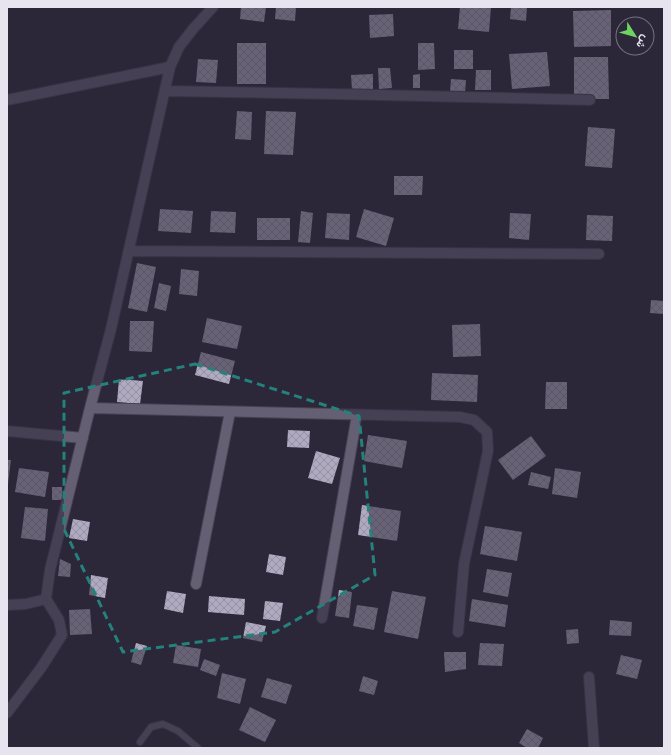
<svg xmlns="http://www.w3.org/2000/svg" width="671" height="755" font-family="'Noto Serif',Vazirmatn,serif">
  <defs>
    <pattern id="building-cross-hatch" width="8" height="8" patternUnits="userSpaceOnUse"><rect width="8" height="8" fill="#b0aac1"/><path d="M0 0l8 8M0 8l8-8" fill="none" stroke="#9590a3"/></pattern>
  </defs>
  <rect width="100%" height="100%" fill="#2c2739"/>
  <path fill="url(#building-cross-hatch)" d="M241,7H266L264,22L240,19Z
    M276,7H296L295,21L275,19Z
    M460,7H491L489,32L458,29Z
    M511,7H527L526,21L510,19Z
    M611,10V46L574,47L573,11Z
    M393,14L394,36L370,38L369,15Z
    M237,43H266V84H237Z
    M418,43H434L435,69L418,70Z
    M454,50H473V69H454Z
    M547,52L550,86L512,89L509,54Z
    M574,57H608L609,99H574Z
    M198,59L218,60L216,83L196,82Z
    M378,68H390L392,88L379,89Z
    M476,70H491V90H475Z
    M373,74V90H352L351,75Z
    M420,74V88H413V75Z
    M451,79L466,80L465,93L450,92Z
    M237,111L252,112L251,140L235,139Z
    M266,111L296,112L293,155L264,154Z
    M588,127L615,129L612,168L585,166Z
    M394,176H423L422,195H394Z
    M160,209L193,211L191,233L158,231Z
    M364,209L394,218L386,246L356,237Z
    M211,211L236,212L235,233L210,232Z
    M301,211L313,213L310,243L298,242Z
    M327,213L350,214L349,240L325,238Z
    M510,213L531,214L529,240L509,238Z
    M587,215L613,216L612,241L586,240Z
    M257,218H290V240H257Z
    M137,263L156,267L147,312L128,308Z
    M181,269L199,271L197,296L179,294Z
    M159,283L171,286L166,311L154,308Z
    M651,300L664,301V314L650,313Z
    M207,318L242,326L237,349L202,342Z
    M130,321H154L152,352L129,351Z
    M480,324L481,356L453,357L452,325Z
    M201,352L235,361L229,384L195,375Z
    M432,373L478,375L477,402L431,400Z
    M119,379L143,381L140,404L117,402Z
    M546,382H567V409H545Z
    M288,430L310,431L309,448L287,447Z
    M368,435L407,441L402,468L364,461Z
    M531,436L546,456L513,480L498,460Z
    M316,451L340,458L332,484L308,478Z
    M7,460H11L8,484H7Z
    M19,468L49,472L45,497L15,492Z
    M555,468L581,472L577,498L552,494Z
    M531,472L551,477L548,489L528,485Z
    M52,487H62V500H52Z
    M362,505L401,511L397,541L358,535Z
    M25,507L48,509L45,541L21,538Z
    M73,519L90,522L87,541L69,538Z
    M485,526L522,532L517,561L480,554Z
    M269,554L286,557L283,575L266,572Z
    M60,559L71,564L70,577L58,576Z
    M487,569L512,573L508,597L483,592Z
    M91,575L108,578L105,598L89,595Z
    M339,590L352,592L349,618L335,616Z
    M167,591L186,594L183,613L164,609Z
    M392,591L426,597L418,639L384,632Z
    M209,596L245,599L244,615L208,612Z
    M472,599L508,605L505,627L469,621Z
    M265,601L283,603L280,621L263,619Z
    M357,605L378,608L374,630L353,626Z
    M90,609L92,634L70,635L69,610Z
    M610,620L632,622L631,636L609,635Z
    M246,622L266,626L262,642L243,638Z
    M578,629L579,643L567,644L566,630Z
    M136,643L147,646L141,665L131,662Z
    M480,643L504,644L502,666L478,665Z
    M176,645L201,649L198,667L173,663Z
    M444,652H466V669L445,672Z
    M621,655L642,660L637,679L616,674Z
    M204,659L220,665L216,676L200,670Z
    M222,673L246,679L240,704L217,698Z
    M363,676L378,681L374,695L359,691Z
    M267,678L292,685L286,704L261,697Z
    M250,707L276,720L265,742L239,730Z
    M527,729L543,738L538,748H527L519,743Z"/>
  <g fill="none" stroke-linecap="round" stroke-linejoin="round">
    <defs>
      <path id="service" d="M140,742L151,727L163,724L178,731L198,748"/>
      <path id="minor" d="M165,91L335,94L590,100
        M7,100L170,67
        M129,251L599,254
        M90,408L460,417L474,420L487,432L488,451L464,564L458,632
        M7,431L83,438
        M196,584L230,412
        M7,605L26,604L46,599
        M322,618L357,415
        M589,677L594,748
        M7,713L41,668L62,635L59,620L46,599L50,570L90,408L111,329L170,67L179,47L193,29L213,7"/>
    </defs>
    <use href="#service" stroke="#474352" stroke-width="8"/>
    <use href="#minor" stroke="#474352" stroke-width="12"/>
    <use href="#service" stroke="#655f74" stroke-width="6"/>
    <use href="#minor" stroke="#655f74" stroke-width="10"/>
  </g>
  <path d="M0 0H671V755H0ZM195,364L359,416L375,575L275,632L123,652L64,529V393Z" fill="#2c2739" fill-opacity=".55" fill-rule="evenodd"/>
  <path fill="none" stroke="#25817b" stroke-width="3" stroke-dasharray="8 5" stroke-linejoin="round" d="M195,364L359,416L375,575L275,632L123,652L64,529V393Z"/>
  <rect width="671" height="755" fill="none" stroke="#e7e4f0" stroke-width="16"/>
  <g transform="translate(635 36) rotate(127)"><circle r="19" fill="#2c2739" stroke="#777382"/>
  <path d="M0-3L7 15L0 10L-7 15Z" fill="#6dd361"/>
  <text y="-6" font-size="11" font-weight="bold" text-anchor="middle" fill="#e7e4f0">ش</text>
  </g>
</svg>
